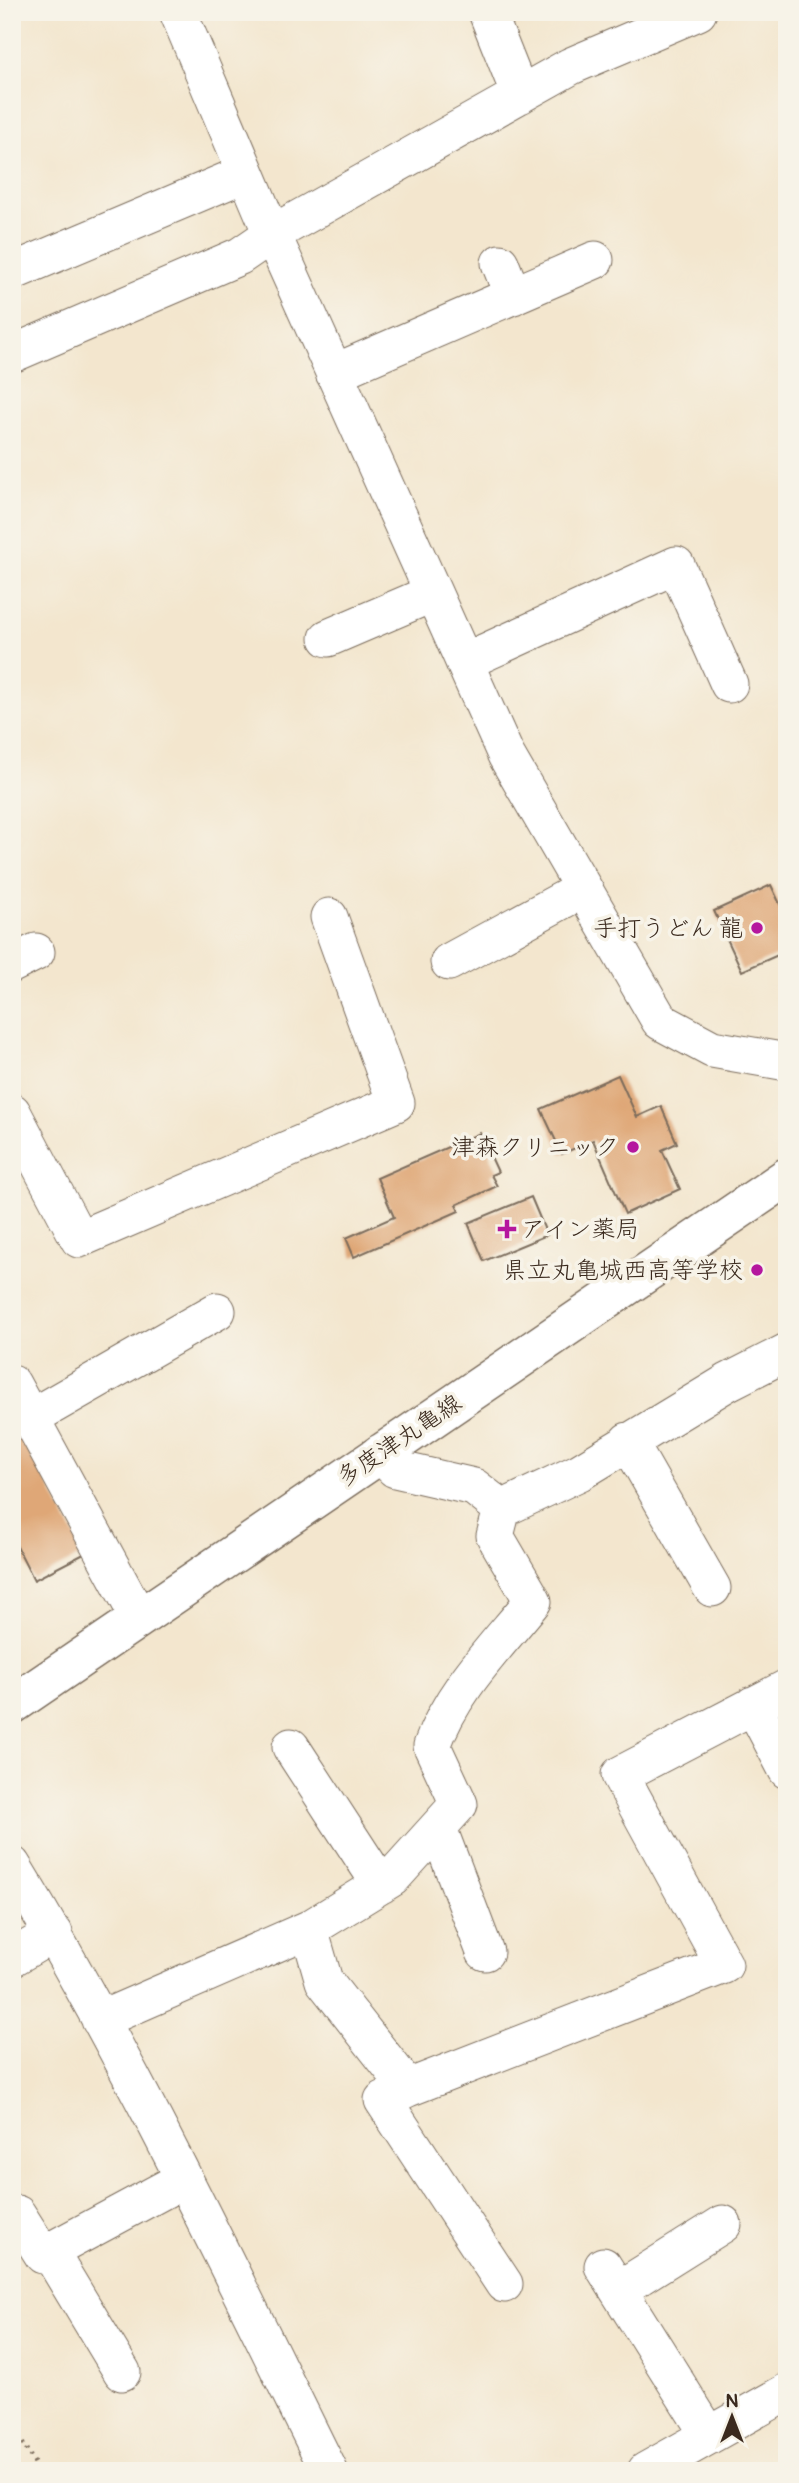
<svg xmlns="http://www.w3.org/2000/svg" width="799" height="2483" font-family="Pangolin,'Klee One',sans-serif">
  <rect width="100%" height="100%" fill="#f7f3e8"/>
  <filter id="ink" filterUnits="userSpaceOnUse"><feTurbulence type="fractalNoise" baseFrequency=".0143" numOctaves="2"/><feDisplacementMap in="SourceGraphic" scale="14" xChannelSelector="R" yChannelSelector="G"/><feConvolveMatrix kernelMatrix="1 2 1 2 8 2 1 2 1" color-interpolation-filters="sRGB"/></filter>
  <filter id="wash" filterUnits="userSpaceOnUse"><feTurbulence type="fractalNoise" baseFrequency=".00686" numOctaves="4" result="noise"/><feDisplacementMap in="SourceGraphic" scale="28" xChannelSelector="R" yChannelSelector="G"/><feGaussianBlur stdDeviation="1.57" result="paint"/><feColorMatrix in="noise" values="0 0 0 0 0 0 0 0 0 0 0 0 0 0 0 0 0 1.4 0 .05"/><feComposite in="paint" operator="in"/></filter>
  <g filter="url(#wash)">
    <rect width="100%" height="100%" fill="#f3e6ce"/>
    <g id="blocks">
      <path fill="#dfa777" d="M771,885L787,919V951L742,971L714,911Z
        M618,1075L637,1117L661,1106L677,1143L662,1150L680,1189L625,1214L593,1140L562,1154L541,1109Z
        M480,1133L498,1172L491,1175L497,1186L456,1205L459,1211L354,1257L346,1238L394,1217L377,1178Z
        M531,1197L547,1235L484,1261L468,1223Z
        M12,1414L84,1554L34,1580L12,1537Z"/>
    </g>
  </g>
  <g filter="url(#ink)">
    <use href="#blocks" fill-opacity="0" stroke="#7b6c5c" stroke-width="2"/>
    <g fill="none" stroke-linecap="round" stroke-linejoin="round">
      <defs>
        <path id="minor" d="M178,12L272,234L506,755L660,1021L712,1049L787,1062
          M487,12L520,95
          M500,263L513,296
          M12,272L246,173
          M12,354L240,256L272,234L571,66L698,12
          M334,373L595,260
          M328,638L433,593
          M464,662L676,565L729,684
          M449,962L583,889
          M12,964L36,952
          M12,1112L79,1239L396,1103L329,917
          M12,1384L139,1618
          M30,1418L217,1311
          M628,1441L712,1588
          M380,1453L395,1469L474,1487L502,1509
          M753,1705L787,1770
          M291,1747L381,1885
          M438,1828L485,1952
          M12,1865C130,2060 228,2267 329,2471
          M309,1929L324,1981L408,2088L383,2100L504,2284
          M12,1958L54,1933
          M100,2020L309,1929L392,1878L459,1804L432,1746C452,1690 496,1647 533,1601L495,1536L502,1509L580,1472L728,1382L787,1352
          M408,2088L724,1965L620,1775L787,1688
          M17,2214L43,2255L184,2179
          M49,2251L122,2372
          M603,2266L709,2435
          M618,2290L723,2224
          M646,2471L787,2392"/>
        <path id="secondary" d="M12,1705L787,1177"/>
      </defs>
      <use href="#minor" stroke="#7b6c5c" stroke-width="39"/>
      <use href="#secondary" stroke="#7b6c5c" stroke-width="41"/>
      <path stroke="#7b6c5c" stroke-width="4.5" stroke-dasharray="2 5" stroke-linecap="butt" d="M12,2425L39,2471"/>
      <use href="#minor" stroke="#fff" stroke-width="37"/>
      <use href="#secondary" stroke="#fff" stroke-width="38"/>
    </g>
  </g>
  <g fill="#b5179e" stroke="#f7f3e8" stroke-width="2.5">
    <circle cx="757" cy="928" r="7"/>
    <circle cx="633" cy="1147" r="7"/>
    <path d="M503.5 1218.5h7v7h7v7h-7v7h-7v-7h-7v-7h7z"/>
    <circle cx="757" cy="1270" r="7"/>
  </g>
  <g text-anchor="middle" stroke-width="7" stroke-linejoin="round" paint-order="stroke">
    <g font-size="24" fill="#3b2a1e" stroke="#f7f3e8" text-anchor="end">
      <text x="743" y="936">手打うどん 龍</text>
      <text x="619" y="1155">津森クリニック</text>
      <text x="521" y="1237" text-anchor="start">アイン薬局</text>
      <text x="743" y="1278">県立丸亀城西高等学校</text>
    </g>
    <g font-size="24" fill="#3b2a1e" stroke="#f7f3e8">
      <text transform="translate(399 1440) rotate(-34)" y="8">多度津丸亀線</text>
    </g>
  </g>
  <rect width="799" height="2483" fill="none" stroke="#f7f3e8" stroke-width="42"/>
  <g transform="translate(732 2417)" stroke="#f7f3e8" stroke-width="5" paint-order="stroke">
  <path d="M0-5L12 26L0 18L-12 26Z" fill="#3b2a1e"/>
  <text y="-10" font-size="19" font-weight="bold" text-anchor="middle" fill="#3b2a1e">N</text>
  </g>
</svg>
